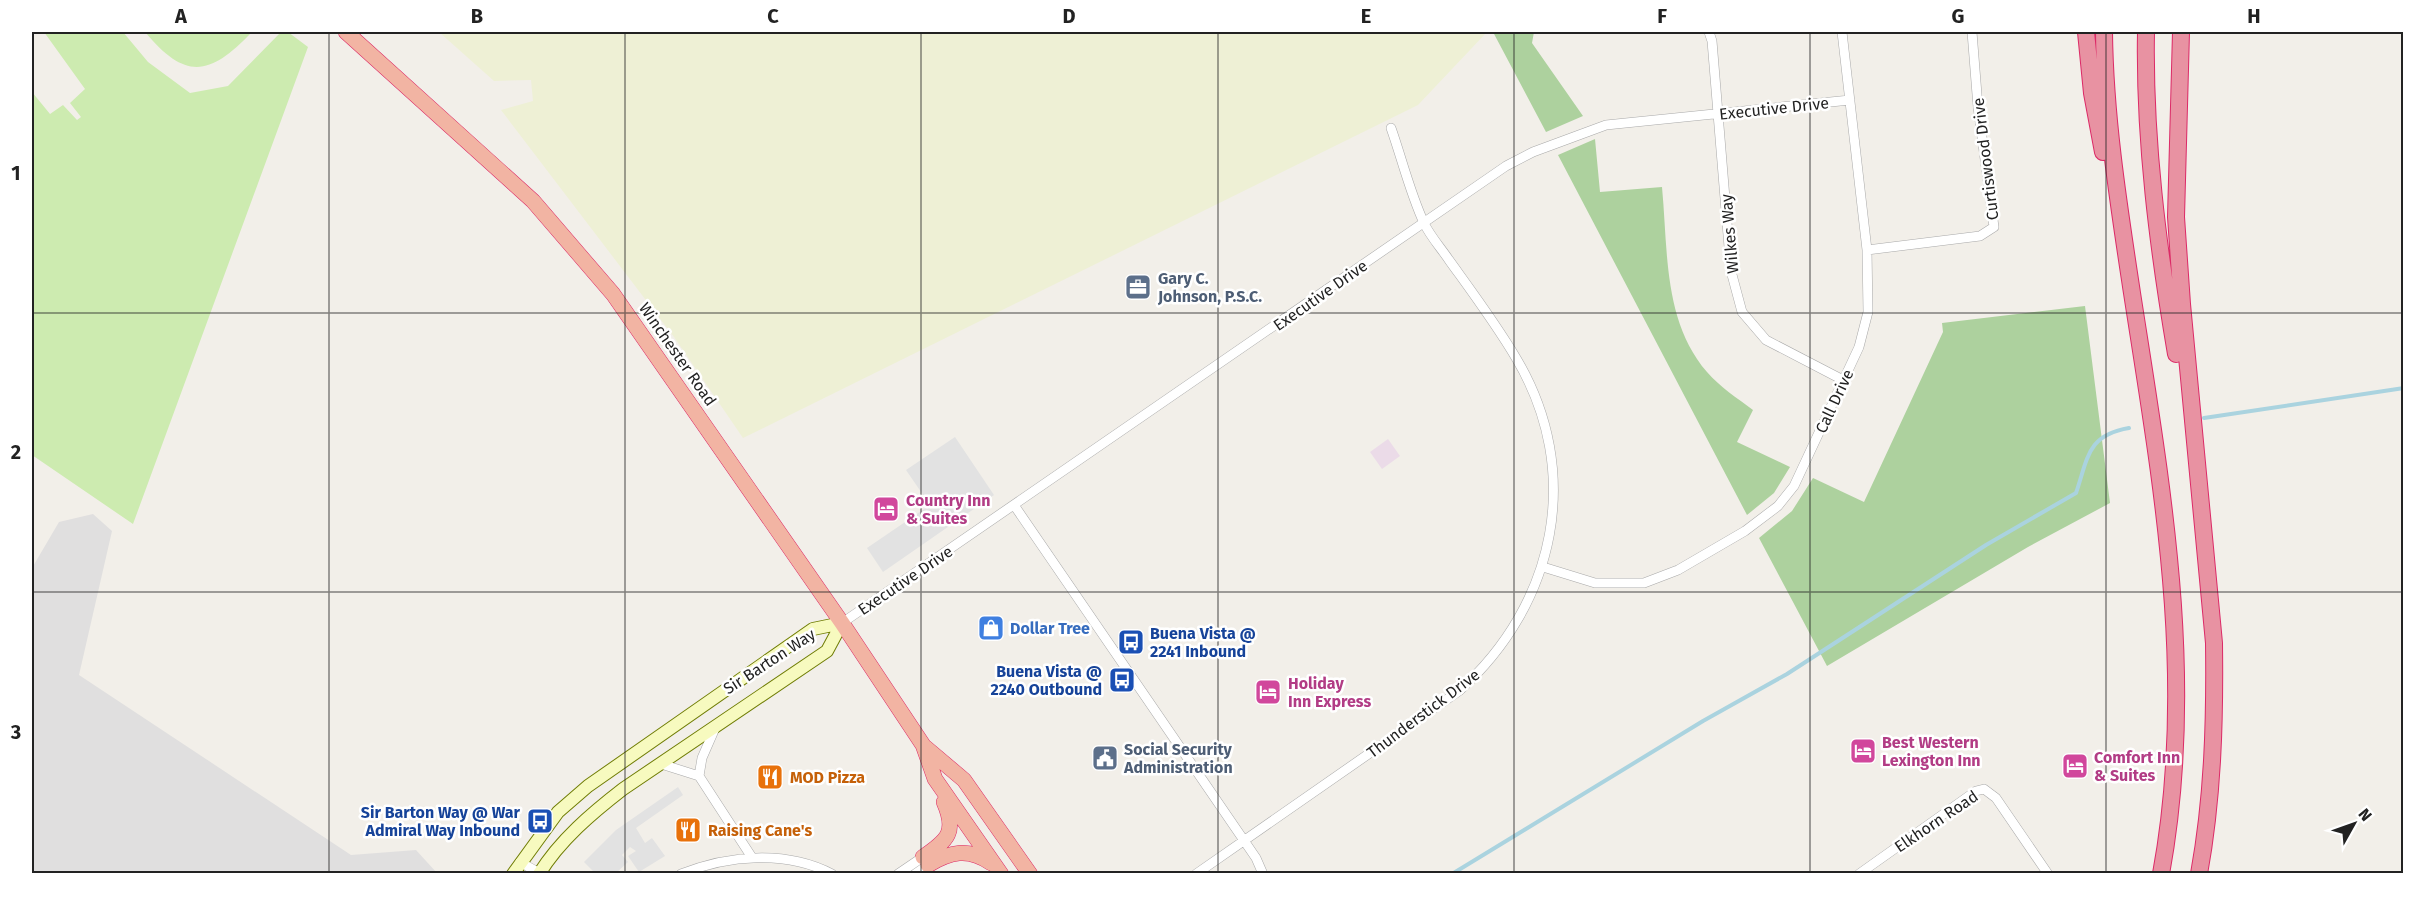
<svg xmlns="http://www.w3.org/2000/svg" width="2435" height="905" font-family="'Fira Sans',sans-serif">
  <rect width="100%" height="100%" fill="#f2efe9"/>
  <path fill="#e0dfdf" d="M93,514L112,531L79,675L351,855L416,850L437,873H32V568L59,522Z"/>
  <path fill="#ebdbe8" d="M1388,439L1400,456L1382,469L1370,452Z"/>
  <path fill="#eef0d5" d="M439,32H1487L1418,105L743,438L674,337L501,110L533,101L531,80L494,81Z"/>
  <path fill="#cdebb0" d="M44,32H123L148,62L190,93L228,86L281,32H288L308,47L133,524L32,455V92L50,114L63,105L77,120L81,117L70,103L85,89Z
    M145,32H252C210,76 186,81 145,32Z"/>
  <path fill="#add19e" d="M1493,32H1534L1532,43L1583,116L1546,132Z
    M1595,139L1600,192L1662,187C1668,250 1663,321 1707,372C1720,387 1737,398 1753,410L1737,442L1790,467L1774,493L1747,515L1558,155Z
    M2085,306L2110,503L2028,547L1827,666L1759,538L1792,511L1813,478L1864,502L1943,332L1942,323Z"/>
  <path fill="#e2e2e2" d="M955,437L994,495L883,572L867,548L930,505L906,470Z
    M678,787L683,795L636,828L645,843L652,838L665,856L639,872L628,856L636,851L630,847L622,855L628,862L616,873H595L584,862L616,830Z"/>
  <g fill="none" stroke-linecap="round" stroke-linejoin="round">
    <path stroke="#aad3df" stroke-width="4" d="M2204,418L2404,388
      M1452,874L1703,721L1787,674L1986,545L2076,493C2088,458 2087,435 2129,428"/>
    <defs>
      <path id="minor" d="M1709,32L1712,41L1731,271L1742,312L1766,340L1843,380
        M1867,250L1980,236L1994,227L1978,107L1972,32
        M1014,505L1256,858L1263,874
        M1543,567L1595,583H1644L1678,570L1745,531L1778,506L1794,486L1859,347L1868,312L1867,250L1842,32
        M842,623L1506,166L1533,152L1606,125L1850,100
        M661,764L699,776L751,856
        M699,776L702,758L716,726
        M520,862L541,874
        M681,874C728,855 786,850 832,874
        M898,874L923,857
        M915,874L928,865
        M1196,874L1459,691C1556,604 1584,472 1516,358C1496,324 1472,292 1449,260C1441,248 1430,236 1424,223C1410,193 1402,159 1391,128
        M1859,874L1976,791L1984,789L1996,798L2048,874"/>
      <path id="secondary" d="M513,874L558,812L588,786L813,629L842,623
        M539,874C560,840 592,813 623,789L827,651L842,623"/>
      <path id="trunk" d="M346,32L533,201L613,294L842,623L923,745L935,779L1001,874
        M925,747L964,780L1030,874
        M923,857C948,840 957,832 944,802
        M928,865C950,852 968,847 991,863"/>
      <path id="motorway" d="M2086,32L2092,93L2103,152
        M2104,32C2105,119 2119,207 2132,293C2162,487 2197,678 2161,874
        M2146,32C2144,139 2158,248 2176,354
        M2181,32L2176,217L2182,304L2214,643C2215,720 2213,797 2199,874"/>
    </defs>
    <use href="#minor" stroke="#a9a9a9" stroke-width="10"/>
    <use href="#secondary" stroke="#707d05" stroke-width="14"/>
    <use href="#trunk" stroke="#dc2a67" stroke-width="16"/>
    <use href="#motorway" stroke="#dc2a67" stroke-width="18"/>
    <use href="#minor" stroke="#fff" stroke-width="9"/>
    <use href="#secondary" stroke="#f7fabf" stroke-width="12"/>
    <use href="#trunk" stroke="#f2b4a3" stroke-width="15"/>
    <use href="#motorway" stroke="#e892a2" stroke-width="16"/>
  </g>
  <path fill="none" stroke="#222" stroke-width="1.5" stroke-opacity="0.55" d="M329,32V874M625,32V874M921,32V874M1218,32V874M1514,32V874M1810,32V874M2106,32V874M32,313H2404M32,592H2404"/>
  <defs>
    <symbol id="office-square" viewBox="-11 -11 22 22"><rect x="-9" y="-9" width="18" height="18" rx="4" fill="#5c6f8a" stroke="#fff"/><path d="M-6-3h4V-5.5h4V-3h4V5H-6ZM-1-4.5V-3h2v-1.5ZM-6 0V1H6V0Z" fill="#fff"/></symbol>
    <symbol id="hotel-square" viewBox="-11 -11 22 22"><rect x="-9" y="-9" width="18" height="18" rx="4" fill="#d1479c" stroke="#fff"/><path d="M-6-4.5h1.5V1H6V5H4.5V3h-9V5H-6ZM-4 0a1.8 1.8 0 1 1 3.6 0ZM.5 0V-2.5h3Q6-2.5 6 0Z" fill="#fff"/></symbol>
    <symbol id="shop-square" viewBox="-11 -11 22 22"><rect x="-9" y="-9" width="18" height="18" rx="4" fill="#3f7fe0" stroke="#fff"/><path d="M-5-2.5h2.3a2.7 3.5 0 0 1 5.4 0H5L5.5 6h-11ZM-1.5-2.5h3a1.5 2.3 0 0 0-3 0Z" fill="#fff"/></symbol>
    <symbol id="bus-square" viewBox="-11 -11 22 22"><rect x="-9" y="-9" width="18" height="18" rx="4" fill="#1a4fb4" stroke="#fff"/><path d="M-5-6H5V4H4V6H2V4H-2V6H-4V4H-5ZM-3.5-4V0h7V-4ZM-3.5 1.2v1.5H-2V1.2ZM2 1.2v1.5H3.5V1.2Z" fill="#fff"/></symbol>
    <symbol id="civic-square" viewBox="-11 -11 22 22"><rect x="-9" y="-9" width="18" height="18" rx="4" fill="#5c6f8a" stroke="#fff"/><path d="M-.6-6.5H3V-4.5H.6V-3L4-1V1h2V6H-6V1h2V-1L-.6-3ZM-1.2 2.5V6h2.4V2.5Z" fill="#fff"/></symbol>
    <symbol id="restaurant-square" viewBox="-11 -11 22 22"><rect x="-9" y="-9" width="18" height="18" rx="4" fill="#e8710a" stroke="#fff"/><path d="M-5-6h1v4h1v-4h1v4h1v-4h1v5L-1.5 .5V6h-2V.5L-5-1ZM5-6V6H3V1.5H1.5Q1.5-4 5-6Z" fill="#fff"/></symbol>
  </defs>
  <g fill-rule="evenodd">
    <use href="#office-square" x="1123" y="272" width="30" height="30"/>
    <use href="#hotel-square" x="871" y="494" width="30" height="30"/>
    <use href="#shop-square" x="976" y="613" width="30" height="30"/>
    <use href="#bus-square" x="1116" y="627" width="30" height="30"/>
    <use href="#bus-square" x="1107" y="665" width="30" height="30"/>
    <use href="#hotel-square" x="1253" y="677" width="30" height="30"/>
    <use href="#hotel-square" x="1848" y="736" width="30" height="30"/>
    <use href="#civic-square" x="1090" y="743" width="30" height="30"/>
    <use href="#hotel-square" x="2060" y="751" width="30" height="30"/>
    <use href="#restaurant-square" x="755" y="762" width="30" height="30"/>
    <use href="#bus-square" x="525" y="806" width="30" height="30"/>
    <use href="#restaurant-square" x="673" y="815" width="30" height="30"/>
  </g>
  <g text-anchor="middle" stroke-width="5" stroke-linejoin="round" paint-order="stroke">
    <g font-size="16" fill="#222" stroke="#fff">
      <text transform="translate(1774 108) rotate(-6)" y="6">Executive Drive</text>
      <text transform="translate(1985 159) rotate(-97)" y="6">Curtiswood Drive</text>
      <text transform="translate(1729 234) rotate(-95)" y="6">Wilkes Way</text>
      <text transform="translate(1320 295) rotate(-35)" y="6">Executive Drive</text>
      <text transform="translate(678 354) rotate(55)" y="6">Winchester Road</text>
      <text transform="translate(1834 401) rotate(-65)" y="6">Call Drive</text>
      <text transform="translate(905 580) rotate(-34)" y="6">Executive Drive</text>
      <text transform="translate(769 661) rotate(-33)" y="6">Sir Barton Way</text>
      <text transform="translate(1423 713) rotate(-37)" y="6">Thunderstick Drive</text>
      <text transform="translate(1936 821) rotate(-34)" y="6">Elkhorn Road</text>
    </g>
    <g font-size="16" font-weight="bold" fill="#4e5e75" stroke="#fff" text-anchor="start">
      <text x="1158" y="284">Gary C.<tspan x="1158" dy="18">Johnson, P.S.C.</tspan></text>
      <text x="1124" y="755">Social Security<tspan x="1124" dy="18">Administration</tspan></text>
    </g>
    <g font-size="16" font-weight="bold" fill="#b23c85" stroke="#fff" text-anchor="start">
      <text x="906" y="506">Country Inn<tspan x="906" dy="18">&amp; Suites</tspan></text>
      <text x="1288" y="689">Holiday<tspan x="1288" dy="18">Inn Express</tspan></text>
      <text x="1882" y="748">Best Western<tspan x="1882" dy="18">Lexington Inn</tspan></text>
      <text x="2094" y="763">Comfort Inn<tspan x="2094" dy="18">&amp; Suites</tspan></text>
    </g>
    <g font-size="16" font-weight="bold" fill="#366cbe" stroke="#fff" text-anchor="start">
      <text x="1010" y="634">Dollar Tree</text>
    </g>
    <g font-size="16" font-weight="bold" fill="#164399" stroke="#fff" text-anchor="end">
      <text x="1150" y="639" text-anchor="start">Buena Vista @<tspan x="1150" dy="18">2241 Inbound</tspan></text>
      <text x="1102" y="677">Buena Vista @<tspan x="1102" dy="18">2240 Outbound</tspan></text>
      <text x="520" y="818">Sir Barton Way @ War<tspan x="520" dy="18">Admiral Way Inbound</tspan></text>
    </g>
    <g font-size="16" font-weight="bold" fill="#c56008" stroke="#fff" text-anchor="start">
      <text x="790" y="783">MOD Pizza</text>
      <text x="708" y="836">Raising Cane's</text>
    </g>
  </g>
  <rect width="2435" height="905" fill="none" stroke="#ffffff" stroke-width="66"/>
  <g transform="translate(2354 824) rotate(50)" stroke="#ffffff" stroke-width="4.5" paint-order="stroke">
  <path d="M0-4.5L10 22L0 15L-10 22Z" fill="#222222"/>
  <text y="-9" font-size="16" font-weight="bold" text-anchor="middle" fill="#222222">N</text>
  </g>
  <rect x="33" y="33" width="2369" height="839" fill="none" stroke="#222" stroke-width="2"/>
  <g font-size="20" text-anchor="middle" font-weight="bold" fill="#222">
    <text x="181" y="23">A</text>
    <text x="477" y="23">B</text>
    <text x="773" y="23">C</text>
    <text x="1069" y="23">D</text>
    <text x="1366" y="23">E</text>
    <text x="1662" y="23">F</text>
    <text x="1958" y="23">G</text>
    <text x="2254" y="23">H</text>
    <text x="16" y="180">1</text>
    <text x="16" y="459">2</text>
    <text x="16" y="739">3</text>
  </g>
</svg>
